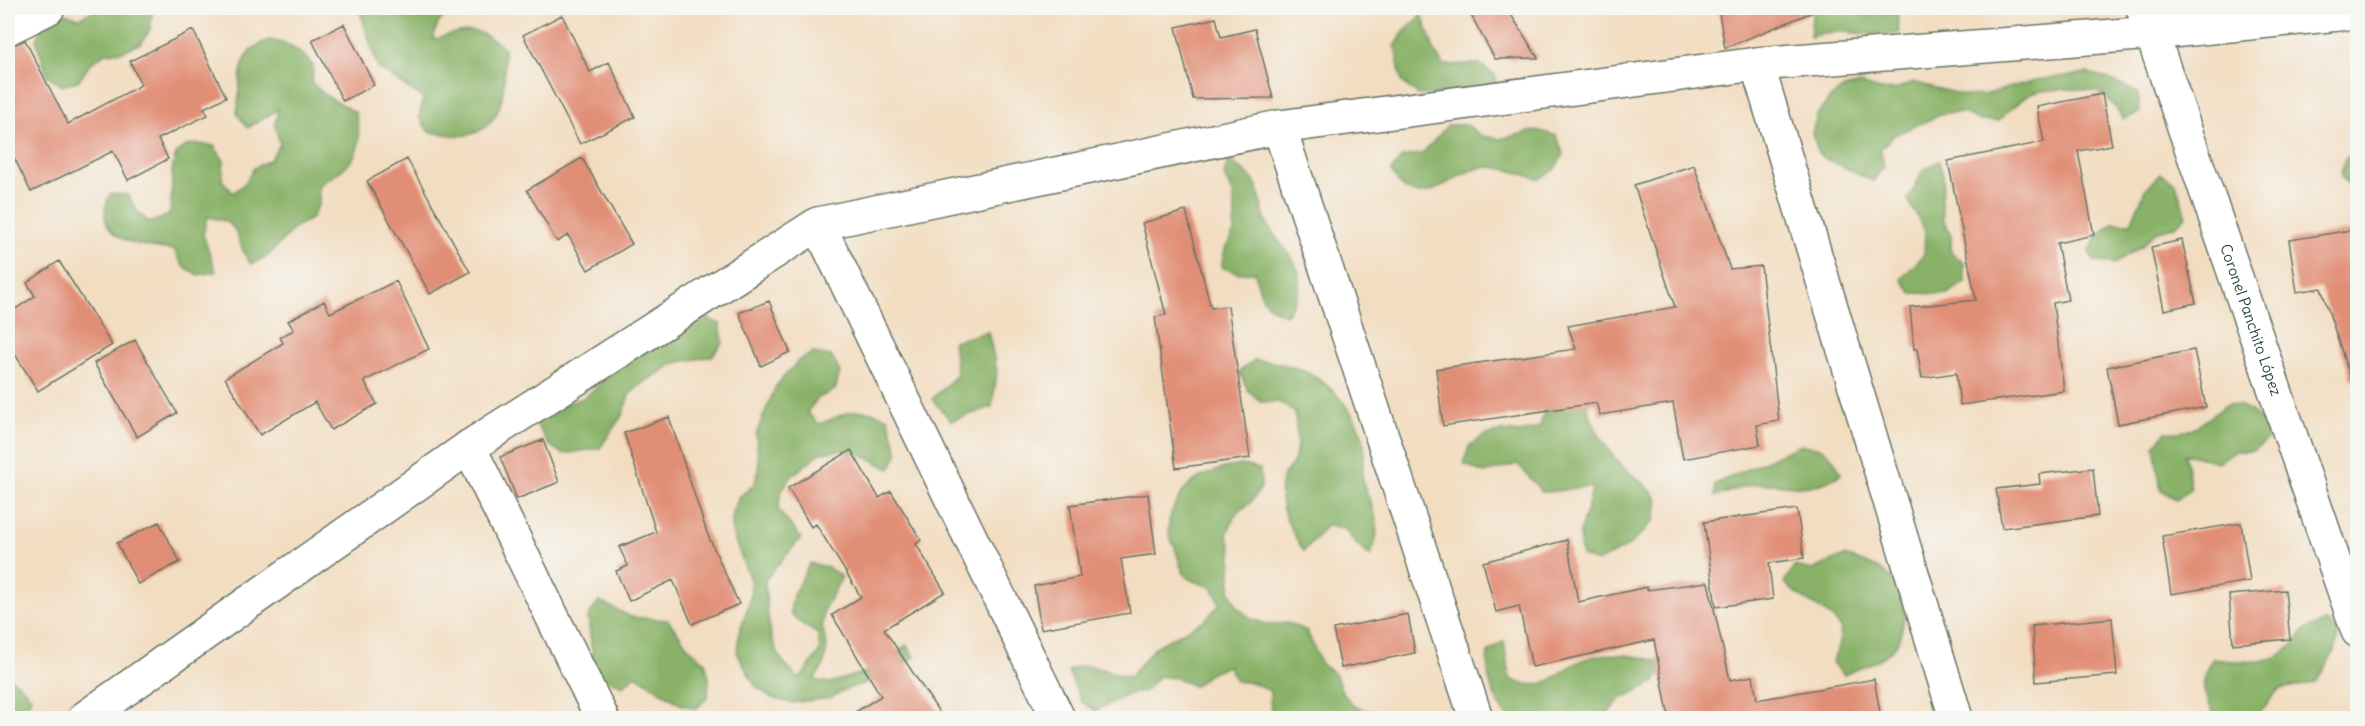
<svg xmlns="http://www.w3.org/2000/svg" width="2365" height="726" font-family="Delius,sans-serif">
  <rect width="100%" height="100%" fill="#f6f6f2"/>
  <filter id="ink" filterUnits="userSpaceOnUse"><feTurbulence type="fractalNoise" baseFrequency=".0167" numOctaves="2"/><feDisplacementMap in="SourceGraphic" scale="12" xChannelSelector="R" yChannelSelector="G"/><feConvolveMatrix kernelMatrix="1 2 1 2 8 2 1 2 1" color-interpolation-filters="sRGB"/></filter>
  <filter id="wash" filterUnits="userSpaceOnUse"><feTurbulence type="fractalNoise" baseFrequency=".008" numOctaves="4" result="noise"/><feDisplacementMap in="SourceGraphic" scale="24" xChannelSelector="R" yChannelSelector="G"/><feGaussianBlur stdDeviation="1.35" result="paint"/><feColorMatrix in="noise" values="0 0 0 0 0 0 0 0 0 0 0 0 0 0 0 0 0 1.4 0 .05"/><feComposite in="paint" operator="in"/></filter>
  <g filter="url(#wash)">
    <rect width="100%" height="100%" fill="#f2ddc1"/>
    <path fill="#89b268" stroke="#54784e" stroke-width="1.5" d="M98,8H152L151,28L141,43L124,51L105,53L90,64L79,80L62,86L47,75L36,40L46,19L63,13L80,18Z
      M361,8H458C441,15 436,23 433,40C464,29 478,25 504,48C505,80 508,127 467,135C455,137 440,133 429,132L419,117L423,98L378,68L360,11Z
      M1813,8H1890L1897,13L1899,33C1868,39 1840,25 1810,37Z
      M1422,15L1434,50L1443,65L1479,64L1495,75V93L1418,95L1402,82L1395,47L1403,33Z
      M269,40C289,43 300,51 313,65L312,83L325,95L355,112C366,156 353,163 319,185V203L311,219L295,227L268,256L251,264C231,239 247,222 207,217L203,235L216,272L198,275L183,266L174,250C140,246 89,241 110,194L128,195L137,211L150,223L169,215C178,183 156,134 214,146L224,161L222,180L233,193L246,182L254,168L270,160L280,144L275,125L278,109L248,128L237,114C242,82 233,53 269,40Z
      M2088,73L2106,78L2138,93L2140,112L2124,119C2117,110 2112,100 2102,94C2089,87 2040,88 2027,96C2017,102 2007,113 1998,121H1980L1964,113H1945L1894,135L1880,149L1884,167L1873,181L1824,158L1819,153L1812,133L1817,115L1830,98L1844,88L1861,84L1880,90L1896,89L1913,82L1966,96L1984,95L2036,80Z
      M1448,125H1467L1482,136L1500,139L1537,130L1557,136L1563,154L1555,169L1540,179C1524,175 1505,167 1489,167C1453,166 1419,224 1391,171L1402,157L1422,154Z
      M2357,153V188L2346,183L2341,176L2345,158Z
      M1228,159C1236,166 1250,174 1256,184C1261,195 1260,205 1264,216C1271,239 1299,256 1300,281C1300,293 1292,305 1286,315C1261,306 1260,295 1255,272L1238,273L1221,267L1225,249L1234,232L1235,213L1233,193L1224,176Z
      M1939,161L1944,180L1941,198L1943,219L1951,235V252L1964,263L1965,282L1948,294L1912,293L1901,279L1924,255L1925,231L1908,200L1924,169Z
      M2160,174L2176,183L2186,217L2173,227L2155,232L2143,245L2114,264L2094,261L2089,252L2098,235L2113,223H2131L2145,190Z
      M704,317L720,324L723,342L712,356L675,363L644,382L629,395L623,414L600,448L563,454L549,445L535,422L566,404L584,398L598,386L608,371L686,321Z
      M988,332L997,371L992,407L951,421L932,399L957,375L953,341Z
      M813,353L831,356L840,372L835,390L818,398L807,412L819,424C848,413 857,404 888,418L898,453L890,469L858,453L839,450L820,453L792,476L781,491L778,510L801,538L765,580C768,619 766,653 800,679L820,651L818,634L803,625L790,613L793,595L810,563L827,567L842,577L824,609L822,627L827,646L824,665L814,680L830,683L882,667L906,645L915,657L882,678L846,689L831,698L791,703L772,698L755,686L737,652L739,633L750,601L751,583L732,532V512L740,496L754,485L759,469L756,434L776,386L798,361Z
      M1254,360C1272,361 1291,365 1308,373C1332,385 1360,417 1364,444C1366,458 1359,473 1364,486C1374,513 1384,527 1370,556L1356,544L1345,529L1327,525L1304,551C1291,531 1274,502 1283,476C1286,471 1292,466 1294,461C1299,447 1296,427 1295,413L1279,402H1261L1248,390L1239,372Z
      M1549,389L1585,399C1590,420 1603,444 1617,461C1631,477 1645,480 1658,500L1655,520L1629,546L1597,562L1582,556C1574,524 1589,517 1592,487C1574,486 1560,492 1542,492L1518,464L1484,473L1464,464L1469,446L1484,436L1502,431L1521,433L1540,427Z
      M2229,403C2254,409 2260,414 2269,438L2253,451H2235L2219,462L2185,454L2191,489L2176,499L2161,490L2154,446L2166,432C2197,434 2205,419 2229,403Z
      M1800,445C1825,446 1831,451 1841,474C1805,497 1793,481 1756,484C1743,485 1728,493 1715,496V484Z
      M1242,465L1260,469L1261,488L1250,503L1235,515L1227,534L1232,552L1230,591L1238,608L1252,619L1269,625L1288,623L1307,631L1321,664L1335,674L1342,691L1352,705L1386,718H1271L1270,691L1255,683L1236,681L1228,666L1209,674L1194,686L1177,678L1159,676L1145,691L1127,695L1095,711L1081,701L1068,671C1089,658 1108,674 1130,677L1155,647L1205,620L1220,604L1212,587C1182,579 1185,579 1176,551C1175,546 1170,540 1169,534C1166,518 1178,495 1190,484C1203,473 1226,467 1242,465Z
      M1844,556C1880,566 1911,580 1903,623C1902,631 1899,643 1893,649C1880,662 1859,668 1844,675L1832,663L1839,646L1841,628C1822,603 1803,604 1784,582L1795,566L1812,570Z
      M599,601L631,617L668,620L689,648L705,662L709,678L708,697L696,709L680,704L636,675L623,686L607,679L594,667L588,617Z
      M2325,622L2339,631L2335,651L2315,683L2279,689L2256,717H2216C2203,692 2198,686 2212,659C2235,661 2265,666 2285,652C2304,638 2297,629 2325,622Z
      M1504,641L1510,679C1552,698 1557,664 1595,656C1618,651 1642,658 1665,662L1655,682L1620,699L1604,718H1507C1493,696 1485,679 1488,652Z
      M8,677L18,683L31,697L23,718H8Z"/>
    <g id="blocks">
      <path fill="#e18e76" d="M1467,8H1507L1538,58L1495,59Z
        M1718,8H1820V9L1725,48Z
        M562,15L590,72L609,62L635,117L580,144L523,35Z
        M1216,18L1221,37L1255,29L1273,98L1193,99L1176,27Z
        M344,24L374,85L343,101L312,40Z
        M193,30L226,97L204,108L208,115L158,139L168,159L128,180L113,151L31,192L8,145V47L25,40L68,124L141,85L130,61Z
        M2102,94L2112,145L2078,151L2094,235L2057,243L2068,300L2053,303L2064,391L1960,405L1956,373L1922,378L1917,349H1914L1910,307L1976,300L1948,161L2044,142L2037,107Z
        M582,158L632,244L588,270L568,235L557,242L527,190Z
        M407,159L470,272L430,294L367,181Z
        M1694,165L1730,269L1761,266L1779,421L1757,425L1760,445L1683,459L1673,403L1600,415L1596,403L1443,426L1436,369L1576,349L1568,326L1675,307L1634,185Z
        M1186,211L1211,308L1228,306L1250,458L1176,468L1155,317L1166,315L1142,223Z
        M2358,229V379L2351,380L2321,288L2297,292L2289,240Z
        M2182,240L2196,303L2164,310L2151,247Z
        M59,261L112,345L38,391L8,343V314L35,296L27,283Z
        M396,281L429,349L364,381L377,404L331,430L315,402L260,435L225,378L283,343L280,337L294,330L288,321L324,301L330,313Z
        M769,301L790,352L761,366L739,313Z
        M135,340L177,413L137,437L94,363Z
        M2194,350L2206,407L2118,424L2107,367Z
        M669,417L707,533L739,604L692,624L673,580L629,601L616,571L628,566L619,547L656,532L624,433Z
        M543,440L559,482L517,499L500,457Z
        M851,450L879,498L891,491L921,540L916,544L945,592L884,629L943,718H846L881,696L832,615L861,597L816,524L811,527L788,488Z
        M2093,468L2098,516L2002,528L1996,489L2040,484L2039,474Z
        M1148,494L1156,554L1121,559L1130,613L1041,629L1034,586L1080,577L1070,505Z
        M1797,509L1804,558L1769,563L1773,599L1716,607L1704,522Z
        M159,522L180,562L138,584L117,543Z
        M2241,523L2250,581L2171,594L2162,536Z
        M1567,540L1578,602L1647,587V590L1708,582L1730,680L1753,676L1757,700L1874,679L1881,718H1669L1654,640L1532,667L1519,606L1496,612L1483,562Z
        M2285,590L2290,639L2233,644L2229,595Z
        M1408,614L1415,653L1341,668L1333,629Z
        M2112,618L2117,675L2036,682L2032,626Z"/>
    </g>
  </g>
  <g filter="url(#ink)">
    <use href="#blocks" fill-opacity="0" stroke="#697565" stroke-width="1.5"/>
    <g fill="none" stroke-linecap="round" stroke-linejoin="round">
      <defs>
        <g id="minor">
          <path id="s1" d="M2143,8L2358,631"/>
          <path d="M8,28L48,8"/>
          <path d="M1757,64L1956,718"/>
          <path d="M1279,127L1476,718"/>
          <path d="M818,224L1058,718"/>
          <path d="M469,447L602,718"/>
          <path d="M85,718L469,447L818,224L1279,127L1757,64L2152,33L2358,12"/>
        </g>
      </defs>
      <use href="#minor" stroke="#697565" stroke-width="36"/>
      <use href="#minor" stroke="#fff" stroke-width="33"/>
    </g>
  </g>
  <g text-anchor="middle" stroke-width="6" stroke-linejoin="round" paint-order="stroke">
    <g font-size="15" fill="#1f3d34" stroke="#f6f6f2">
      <text dy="5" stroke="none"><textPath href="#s1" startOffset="330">Coronel Panchito López</textPath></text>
    </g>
  </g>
  <rect width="2365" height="726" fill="none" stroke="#f6f6f2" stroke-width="30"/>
</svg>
